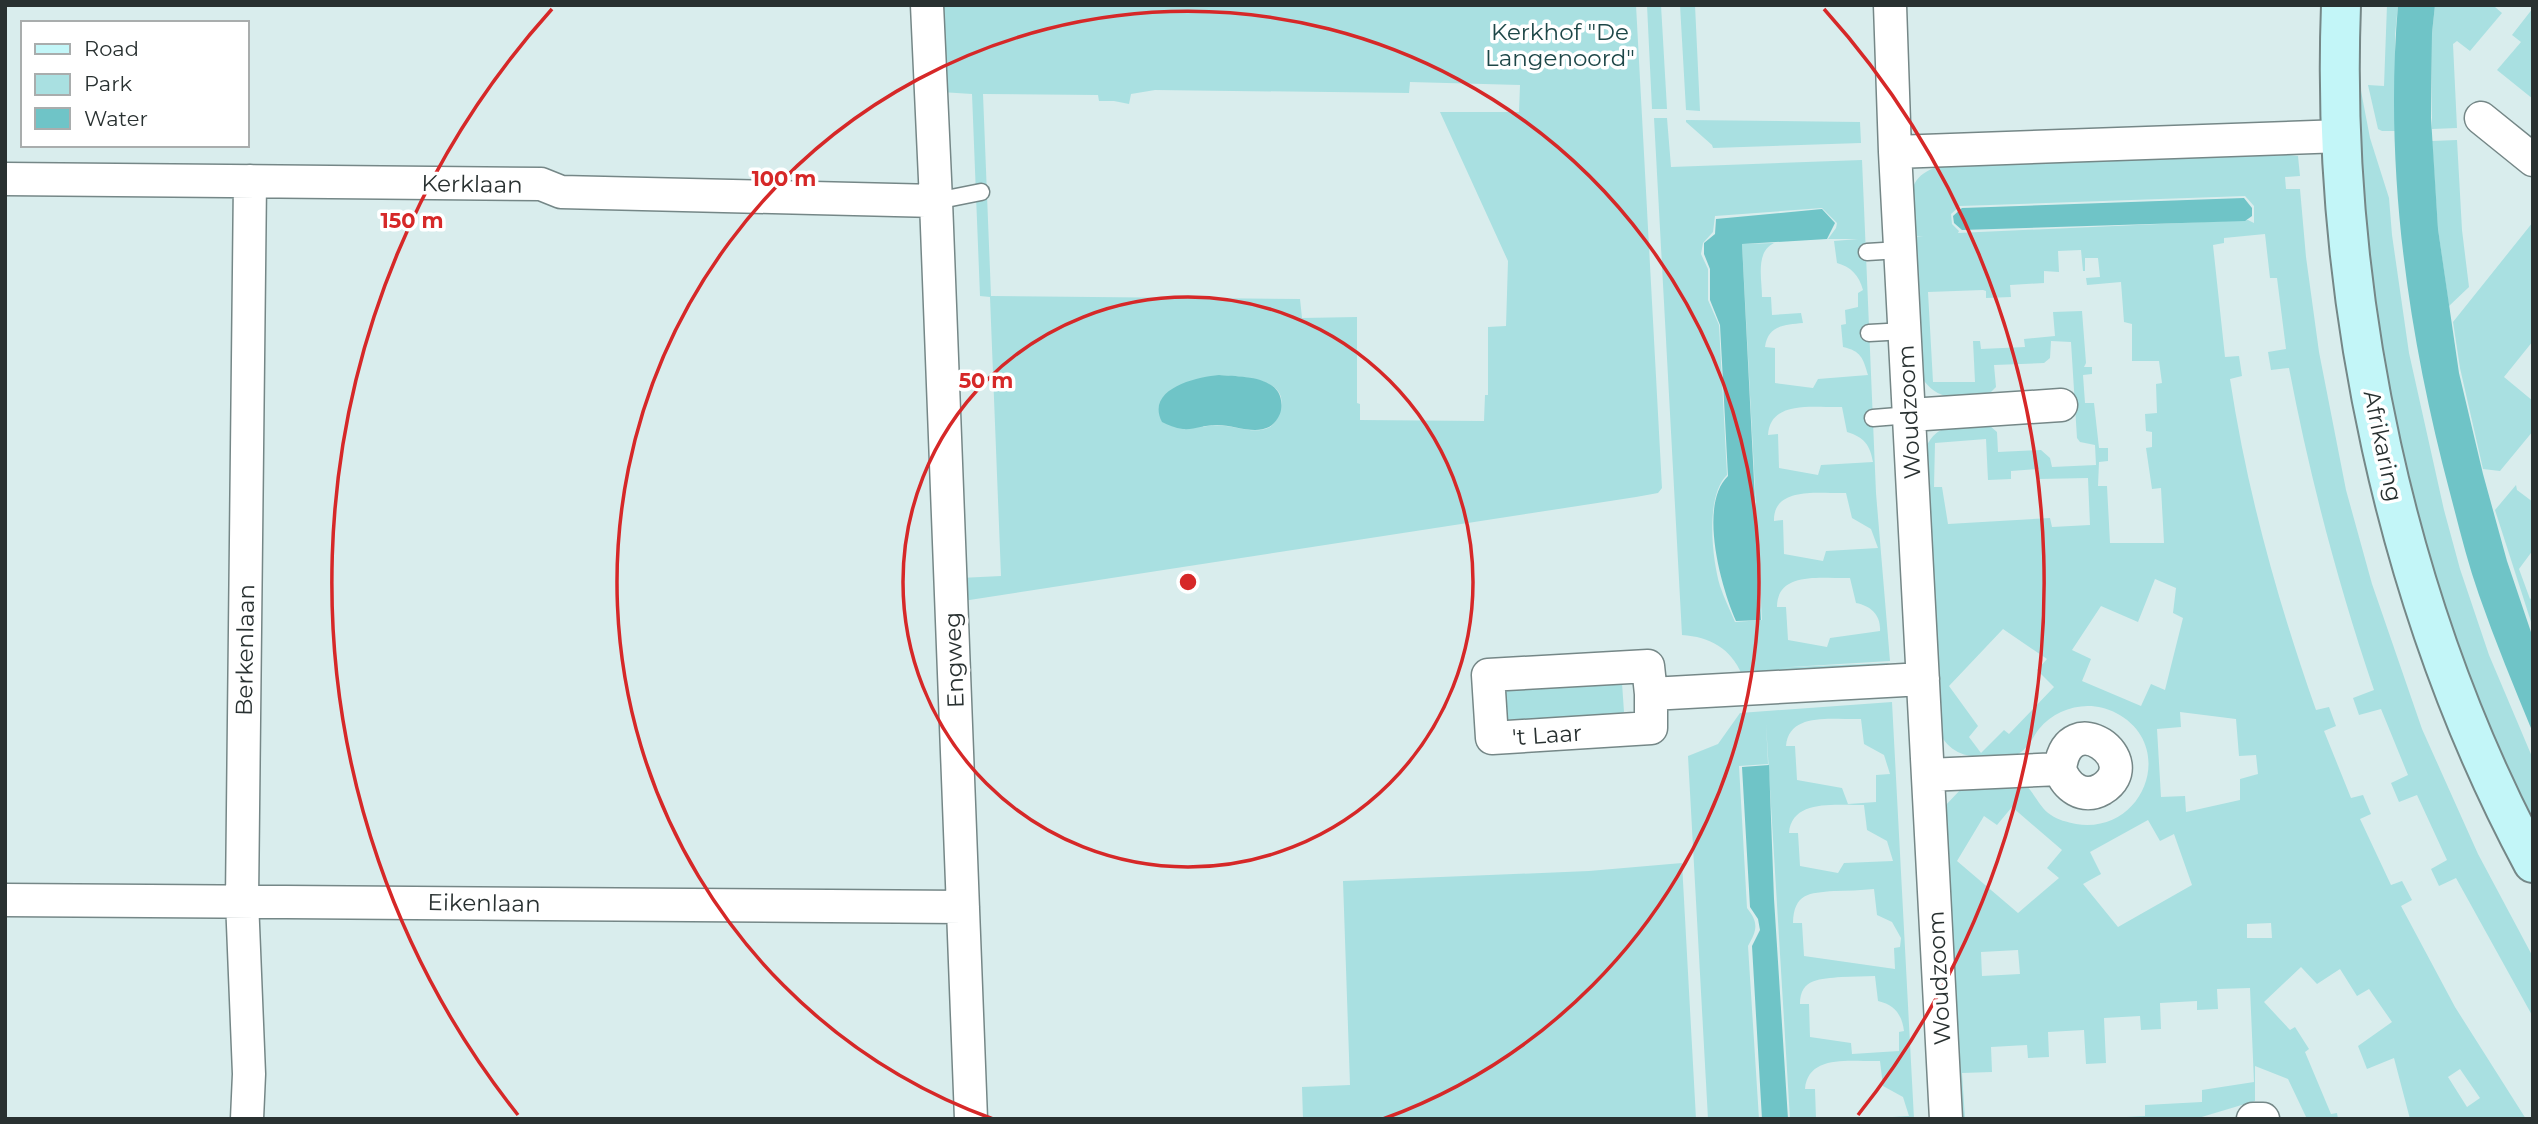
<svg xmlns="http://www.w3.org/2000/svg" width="2538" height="1124" font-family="Montserrat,sans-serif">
  <rect width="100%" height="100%" fill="#d9eded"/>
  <path fill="#a9e0e1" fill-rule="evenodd" d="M936,5H1636L1662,488L1658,493L1636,497L963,601L960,578L1001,576L990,297L980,296L972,94L941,92ZM1410,82L1520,85L1519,112H1440L1508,261L1506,326L1488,327V395H1485L1484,421L1360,420V404L1357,403V317L1302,318L1300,299L991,296L983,94L1098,95L1099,101H1114L1129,104L1131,94L1155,90L1409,93ZM1219,375C1239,377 1291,377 1280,410C1278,417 1275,425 1268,428C1250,436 1225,420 1203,427Z
    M1647,5H1661L1667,109H1652Z
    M1680,5H1695L1700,111L1686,110Z
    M2387,5H2398L2395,35V131H2382L2378,129L2368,85L2384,86Z
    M2435,5H2496L2495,7L2502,13L2470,51L2457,41L2453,44L2457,128L2432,129V33Z
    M2533,8V99L2497,70L2521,42L2512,35Z
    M2361,91L2370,138L2389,198L2392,235L2409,353L2444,510L2460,569L2489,655L2533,759V824C2501,754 2467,683 2444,609C2390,438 2365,271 2359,92Z
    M1654,118H1667L1671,167L1862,160L1876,493L1890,661L1774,668L1888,663L1890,665L1742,675C1731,648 1710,637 1682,635ZM1822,208L1837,223L1836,228L1828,239H1858L1834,241L1837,263C1851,267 1859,275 1863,290L1858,293V307L1845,310L1846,324L1841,325L1843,347C1861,351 1863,358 1868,375L1818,379L1813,388L1775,383V348L1765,347C1768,325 1784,325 1803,323L1801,313L1772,315L1771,297H1762C1762,279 1755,252 1774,243L1742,244L1762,620L1735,622C1730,610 1724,598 1720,586C1712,559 1705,496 1727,475L1719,325L1708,300V269L1701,254L1703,243L1713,232L1715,216ZM1842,407L1847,432C1864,437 1870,445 1873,462L1821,465L1818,475L1779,468L1778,434L1768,435C1770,399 1816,408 1842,407ZM1846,493L1852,518L1871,529L1878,548L1826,551L1823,561L1784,554L1783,520L1774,521C1773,485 1822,494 1846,493ZM1850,578L1856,603C1871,606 1881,615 1880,631L1830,638L1827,647L1788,640L1786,607H1777C1777,570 1824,579 1850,578Z
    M1686,120L1860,122L1861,143L1713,148L1712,145L1686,122Z
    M2457,140L2462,230L2469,287L2449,306L2438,229L2432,141Z
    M2289,155L2298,156L2300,176L2285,177L2286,189H2300L2306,257L2319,352L2346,490L2372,584L2422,729L2478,854L2533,957V1017L2456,878L2439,886L2431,869L2447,860L2417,795L2399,802L2391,783L2408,775L2381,709L2359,715L2353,698L2374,690C2338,584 2310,478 2289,368L2271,370L2268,352L2286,349L2277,278H2270L2265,234L2224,238V243L2213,245L2225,357L2239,356L2242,376L2230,379C2247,492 2278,602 2316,710L2329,707L2336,726L2324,731L2351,798L2363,795L2371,814L2360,819L2391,885L2402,881L2412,900L2401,906L2455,1007L2526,1119H2410L2394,1058L2367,1069L2358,1046L2392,1022L2369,989L2357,996L2340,969L2317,984L2301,967L2264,1002L2290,1030L2295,1027L2309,1049L2305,1052L2331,1114L2337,1113L2338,1119H2307L2288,1079L2255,1066V1101L2195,1119H2089L2145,1116V1105L2202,1102V1090L2254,1082L2250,988L2217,989L2218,1009L2197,1010V1001L2160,1003L2161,1029L2141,1030L2140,1016L2104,1018L2106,1063L2086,1064L2084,1030L2048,1032L2049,1057L2028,1058L2027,1045L1991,1047L1992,1072L1962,1073L1965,1119H1959L1944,807L1962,788L2027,786C2035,795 2041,809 2051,815C2058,820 2067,822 2076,824C2144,835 2178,745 2116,713C2090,699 2057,707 2039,729C2032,738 2029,748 2018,754C2011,757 2000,757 1992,757C1968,758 1949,754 1939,731L1923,454C1936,419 1958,426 1990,426L1997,432L1998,452L2041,450L2050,458L2052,467L2096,465L2095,445L2080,442L2077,438L2071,342L2051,341L2050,358L2044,363L1994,365L1996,387L1988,395C1958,397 1938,404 1920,375L1913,237L1923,236H1912C1911,201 1902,175 1944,165ZM2245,196L2254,206V223L2248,220L1958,233L1959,231L1952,224L1951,214L1960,206ZM2081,250L2083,271H2085V258H2098L2100,277L2086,278L2087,285L2121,282L2124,322L2132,324V361H2159L2162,383L2156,384L2157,413L2145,414L2146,431L2152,432V447L2146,448L2152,489L2161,488L2164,543H2110L2107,486H2098L2099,462L2108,461V448H2099L2094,403H2085L2083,375L2092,374V367H2084L2086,363L2082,311L2053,312L2055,336L2024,339L2025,347L1981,349L1980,341H1973L1975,382H1933L1928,292L1983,290L1986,291V298L2011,297L2010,285L2044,283V271L2059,272L2058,251ZM1986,439L1988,480L2011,479V471L2039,469L2038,479L2088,478L2090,525L2052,527L2050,518L1948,524L1942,487H1934L1935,443ZM2155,579L2176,588L2173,613L2183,618L2165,690L2151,684L2141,706L2082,681L2091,659L2072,650L2101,606L2138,622ZM2003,629L2047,659L2037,670L2054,687L2009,734L2004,730L1981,753L1969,737L1978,726L1949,686ZM2180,712L2236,719L2239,756L2256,755L2258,774L2240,779V800L2186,812L2185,796L2161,797L2157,729L2181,727ZM2012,807L2062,850L2047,868L2059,878L2018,913L1957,861L1984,816L1997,825ZM2148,820L2160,841L2174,834L2192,885L2118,927L2083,884L2101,874L2090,852ZM2271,923L2272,938H2247V924ZM2018,950L2020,974L1982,976L1981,952ZM2460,1069L2480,1098L2467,1107L2448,1077Z
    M2533,222V341L2504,377L2533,401V431L2500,471L2483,469L2460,368L2453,322Z
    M2516,485L2517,490L2533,502V550L2519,569L2530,599L2533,597V628L2495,510Z
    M1622,683L1624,712L1619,715L1504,720L1501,688Z
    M1892,702L1914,1119H1860L1909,1116L1903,1097L1883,1086L1880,1061C1853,1062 1808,1053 1805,1089H1815L1816,1119H1790L1766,723L1768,764L1739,766L1747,908C1759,923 1757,930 1748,946L1759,1119H1708L1688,756L1718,744L1740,713ZM1861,719L1864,744L1884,755L1890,774L1876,775V802L1848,804L1842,788L1797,780L1795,746H1786C1789,711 1834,720 1861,719ZM1864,805L1867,830L1887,841L1893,861L1844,863L1838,873L1800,866L1798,833H1789C1792,798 1838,806 1864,805ZM1874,889L1877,915L1892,922L1901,938L1900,947L1894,948L1895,969L1804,956L1802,923H1793C1794,893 1809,893 1834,891C1848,891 1861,890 1874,889ZM1875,976L1878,1001C1895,1005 1902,1015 1904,1031L1899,1032V1051L1852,1054L1851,1043L1810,1037L1809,1004H1800C1800,978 1821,979 1841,977C1853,977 1864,976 1875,976Z
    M1682,863L1696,1119H1303L1302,1087L1350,1085L1343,881L1589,871Z"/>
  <path fill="#6fc4c7" d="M2398,5H2435L2432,33L2431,118L2438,229L2459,373L2483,474L2507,561L2533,638V733C2514,687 2495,641 2479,595C2467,561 2459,527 2450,493C2408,335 2384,169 2398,5Z
    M2244,198L2252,208V216L2245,221L1962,230L1954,223L1953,216L1962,208Z
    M1822,209L1835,223L1827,239L1742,244L1761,620L1736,621C1721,587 1698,505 1728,476L1720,325L1710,300V269L1704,254V243L1715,234L1716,219Z
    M1219,375C1242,377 1286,375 1281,410C1280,416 1275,424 1269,427C1253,435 1232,424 1215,425C1204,425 1194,430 1183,429C1175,428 1168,425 1162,422C1145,389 1196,377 1219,375Z
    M1769,765L1774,899L1788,1119H1762L1752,946L1760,930L1758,919L1750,907L1742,767Z"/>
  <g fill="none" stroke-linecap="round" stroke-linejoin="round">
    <defs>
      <path id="lane" d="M936,201L981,192
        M1867,252L1900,250
        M1869,333L1905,331
        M1873,418L1910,415"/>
      <path id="street" d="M927,5L936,201L971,1119
        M1890,5L1895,152L1946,1119
        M2481,118L2533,160
        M1895,152L2342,136
        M5,179L541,184L561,192L936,201
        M1910,415L2061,405
        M1651,694V728L1492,738L1488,675L1648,666L1651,694L1923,679
        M1928,775L2060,769C2068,703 2147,761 2102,789C2083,800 2066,787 2060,769
        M5,900L963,907
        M247,1119L249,1074L242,900L250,181
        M2253,1119H2263"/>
      <path id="secondary" d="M2341,5C2330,294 2396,608 2533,863"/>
    </defs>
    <use href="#lane" stroke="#758787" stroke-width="19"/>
    <use href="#street" stroke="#758787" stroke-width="35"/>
    <use href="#secondary" stroke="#758787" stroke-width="42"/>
    <use href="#lane" stroke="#fff" stroke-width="16"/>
    <use href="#street" stroke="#fff" stroke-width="32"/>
    <use href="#secondary" stroke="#c3f6f8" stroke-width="38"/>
  </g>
  <g fill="none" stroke="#d62828" stroke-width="3.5">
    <circle cx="1188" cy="582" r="285"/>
    <path d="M993 1119A571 571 0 1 1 1383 1119"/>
    <path d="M518 1115A856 856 0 0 1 552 9M1824 9A856 856 0 0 1 1858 1115"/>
  </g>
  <g text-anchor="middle" stroke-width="7" stroke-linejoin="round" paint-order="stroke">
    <g font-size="23" fill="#1e4748" stroke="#fff">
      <text x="1560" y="40">Kerkhof "De<tspan x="1560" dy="26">Langenoord"</tspan></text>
    </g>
    <g font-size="23" fill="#293131" stroke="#fff">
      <text transform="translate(472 184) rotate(1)" y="8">Kerklaan</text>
      <text transform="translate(1909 412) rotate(-93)" y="8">Woudzoom</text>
      <text transform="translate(2383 446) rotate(78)" y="8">Afrikaring</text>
      <text transform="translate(245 650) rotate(-89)" y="8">Berkenlaan</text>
      <text transform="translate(954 660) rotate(-92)" y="8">Engweg</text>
      <text transform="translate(1547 735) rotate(-4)" y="8">'t Laar</text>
      <text transform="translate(484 903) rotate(1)" y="8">Eikenlaan</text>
      <text transform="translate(1939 978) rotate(-93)" y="8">Woudzoom</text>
    </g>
  </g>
  <circle cx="1188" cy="582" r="10" fill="#d62828" stroke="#fff" stroke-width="3.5"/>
  <g font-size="21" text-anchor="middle" font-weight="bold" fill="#d62828" stroke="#fff" stroke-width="7" stroke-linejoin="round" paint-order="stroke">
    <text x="784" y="186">100 m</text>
    <text x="412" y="228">150 m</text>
    <text x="986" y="388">50 m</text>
  </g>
  <rect width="2538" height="1124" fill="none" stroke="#293131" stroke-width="14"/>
  <rect x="21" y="21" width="228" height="126" fill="#ffffff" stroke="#a9adad" stroke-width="2"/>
  <rect x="35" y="44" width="35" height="10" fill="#c3f6f8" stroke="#a9adad" stroke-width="2"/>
  <text x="84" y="56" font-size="21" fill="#293131">Road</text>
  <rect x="35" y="74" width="35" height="21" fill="#a9e0e1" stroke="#a9adad" stroke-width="2"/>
  <text x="84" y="91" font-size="21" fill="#293131">Park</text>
  <rect x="35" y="108" width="35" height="21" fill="#6fc4c7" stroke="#a9adad" stroke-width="2"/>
  <text x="84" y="126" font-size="21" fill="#293131">Water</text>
</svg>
